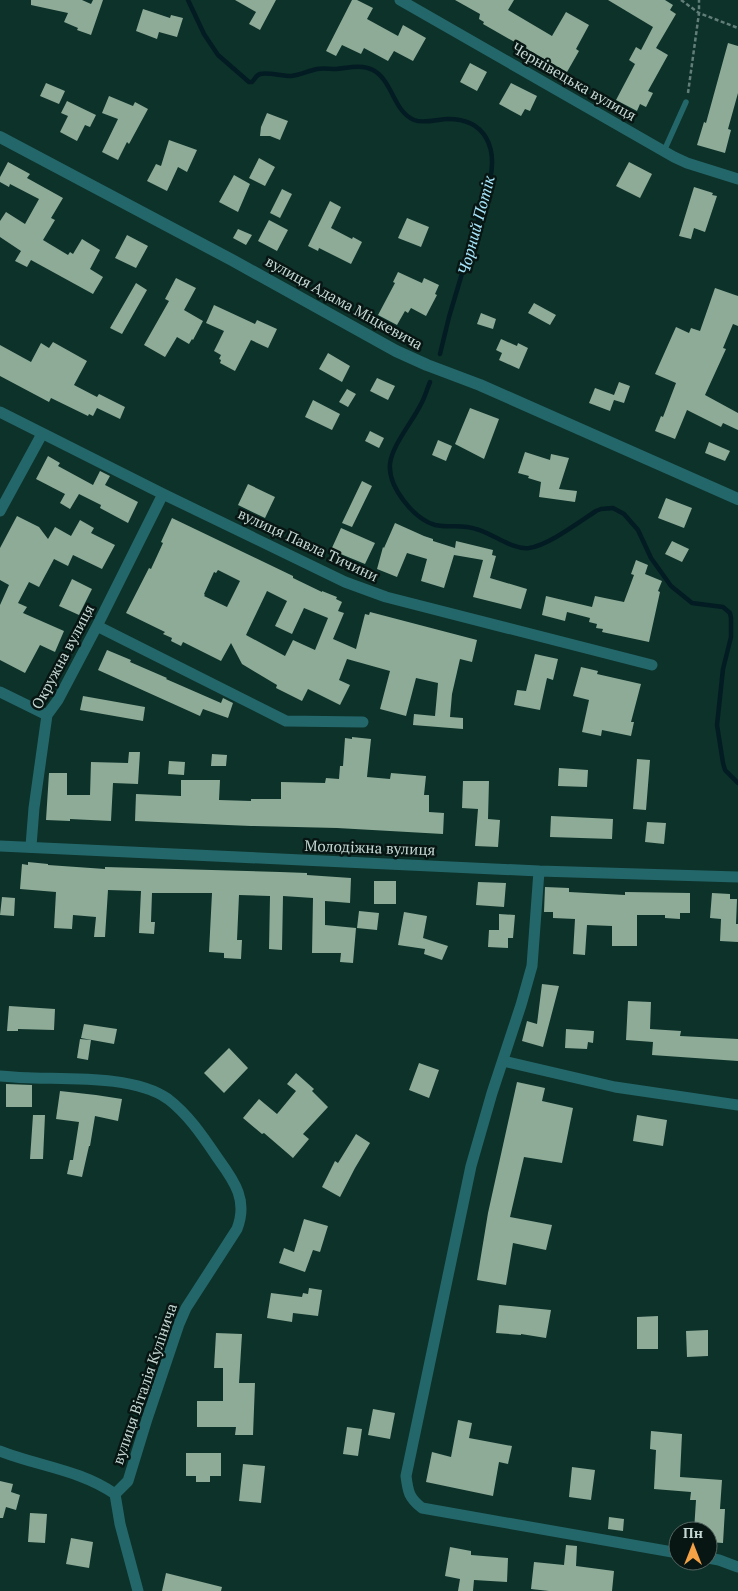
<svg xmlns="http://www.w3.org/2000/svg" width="738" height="1591" font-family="'PT Serif',serif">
  <rect width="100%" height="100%" fill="#0d322a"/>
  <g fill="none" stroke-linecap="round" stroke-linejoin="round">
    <path stroke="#031c23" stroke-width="4.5" d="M188,0L204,34L218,55L249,82H252C255,79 256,75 260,74C269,72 281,76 291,76C300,75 308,71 317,69C323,68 330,69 336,69C348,68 361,64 373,70C393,81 393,111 414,120C424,124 438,119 448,119C486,119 497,148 490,180L449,317L440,354
      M430,382C427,389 425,397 421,404C413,421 392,445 390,464C388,487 414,519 435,525C449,528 463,524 476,529C492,533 512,550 529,548C549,545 579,522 596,511L601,509L613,508L624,514L638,530L651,558L671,586L692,603L723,607L730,613L731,618V637L723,669L717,725L723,763L725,770L738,783"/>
  </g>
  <path fill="#8eab97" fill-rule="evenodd" d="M31,0H82L91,4L93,0H103L91,35L77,30L78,28L64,22L68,13L31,5Z
    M235,0H276L260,30L249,24L256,12Z
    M352,0H357L373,8L367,19L398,36L403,25L426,38L413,61L394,51L388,61L364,48L361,54L342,45L336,56L326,51Z
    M455,0H514L508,10L552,36L566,12L589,25L576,49L579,51L567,72L483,24L484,22L479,19L480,14Z
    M608,0H665L673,5L670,10L676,14L656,48L668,55L648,91L653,93L646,107L640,104L637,111L616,100L635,64L629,60L636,47L641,50L653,27Z
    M143,9L170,18L171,15L183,18L177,37L159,32L157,39L136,31Z
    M728,43L738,46V93L728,129L731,130L725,153L697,145L704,122L706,123Z
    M470,63L487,72L477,91L460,82Z
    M46,83L65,91L59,104L40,96Z
    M511,83L537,96L530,111L525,109L521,116L499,104Z
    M109,96L133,106L135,102L148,109L129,144L127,142L118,160L102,152L118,119L102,113Z
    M67,101L96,115L90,127L85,125L77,141L60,132L68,116L61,113Z
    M267,113L288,121L280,140L270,136H260L261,127Z
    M169,140L197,150L187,172L178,167L167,191L147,181L156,164L161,166Z
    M259,158L275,167L265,186L249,178Z
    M8,162L30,174L27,178L63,198L51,218L55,220L43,240L68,255L70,252L73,254L82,239L100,250L90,269L103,277L93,294L31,260L27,267L15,261L21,251L0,237V221L6,212L25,224L39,199L10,184L9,187L0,182V177Z
    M629,162L652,174L640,198L616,186Z
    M234,175L250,184L238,212L219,202Z
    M694,187L713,193L712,195L717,196L705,232L694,228L691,239L679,236Z
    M282,189L292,194L280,218L270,213Z
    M330,201L341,207L331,228L352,239L353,237L362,242L351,264L319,248L318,251L308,246Z
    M407,218L429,227L421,247L398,238Z
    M269,220L288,230L277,251L258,241Z
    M238,229L252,235L246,245L233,238Z
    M127,235L148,246L136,268L115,258Z
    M398,272L422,283L424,278L439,285L435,294L437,295L426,316L411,308L408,313L405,311L397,325L378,315L395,283L393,282Z
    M176,278L196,288L184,310L203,321L193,340L192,339L189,344L177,337L165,357L144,345L169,301L165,299Z
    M136,283L147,290L122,334L110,328Z
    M715,288L738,296V326L733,324L723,348L726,349L705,395L738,413V430L723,423L721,427L687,410L675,439L655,431L661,416L663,417L676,383L655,374L676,327L689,333L691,328L700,331Z
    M534,303L556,315L550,325L528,313Z
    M214,305L255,324L257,320L277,329L268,348L251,340L235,371L220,363L221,360L219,359L221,355L214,351L224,331L206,323Z
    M481,313L496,319L493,329L477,324Z
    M501,339L517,346L518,343L528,348L519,369L499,360L502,353L496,350Z
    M53,342L87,361L74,385L97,397L99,394L125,407L120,419L97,408L93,416L89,414L88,416L51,398L49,402L0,376V345L31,362L41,343L49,348Z
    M328,353L350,366L342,382L319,369Z
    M377,378L395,386L388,400L370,391Z
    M619,382L630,386L624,403L614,400L610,411L589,403L595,388L614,395Z
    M347,389L356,394L348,407L339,402Z
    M313,400L340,414L332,430L305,417Z
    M470,408L499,419L484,459L455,444Z
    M370,431L384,438L379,448L365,441Z
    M438,440L452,446L446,461L432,455Z
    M709,442L730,451L725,461L705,453Z
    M525,452L550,460L551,454L569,458L559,489L577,491L575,502L539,497L541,482L528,478L529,476L518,473Z
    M48,456L60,463L58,466L93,485L100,471L110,476L105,485L138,502L128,523L100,508L101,505L79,494L70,509L60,503L65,494L36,479Z
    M362,481L372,486L352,527L342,523Z
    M248,484L275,497L265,518L238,505Z
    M666,498L692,508L684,528L658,518Z
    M17,516L39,527L48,539L55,527L71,536L80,520L94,528L91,533L115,545L102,569L73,555L68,566L54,559L39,587L29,582L18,603L27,607L23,613L64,631L55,652L40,645L25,673L0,660V605L9,585L0,580V548Z
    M172,518L293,576V578L322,592V591L337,597L336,599L342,602L338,611L344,613L333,639L356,649L365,614L369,615L370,612L477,640L472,662L460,659L452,694L450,717L463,718V729L413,725L414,714L435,716L438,683L416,678L406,716L380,709L390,671L347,659L339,680L350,685L340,705L308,689L302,701L276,688L277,685L242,664L231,643L221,661L183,642L181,646L171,641L172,638L163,634L165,632L126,613L149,568L151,569L163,543L161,542ZM218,570L240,581L227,607L204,596L205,595L204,594L214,572L216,573ZM267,591L287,601L275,626L292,634L304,608L328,618L315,650L293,640L285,656L246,635Z
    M395,523L424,536L433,539V541L455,548L456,541L493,550L492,555L496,556L490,578L527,589L521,609L473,597L483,560L454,555L444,588L421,581L427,559L407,553L397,577L377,569L383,547L384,548Z
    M341,528L375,543L365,564L331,550Z
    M672,541L689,549L682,562L665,554Z
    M636,560L648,565L645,574L662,581L658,591L660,592L649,642L602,632L603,629L596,628L597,624L589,622L590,618L567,612L565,621L542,615L546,596L592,607L595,596L624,602L634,575L631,574Z
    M72,579L92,589L79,615L59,606Z
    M107,650L131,660L130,662L167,678L166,679L221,703L223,698L233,703L228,718L203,709L200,716L98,670Z
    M535,654L558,659L553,680L547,678L540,710L514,705L517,690L526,691Z
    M581,667L598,671L597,674L641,684L631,722H634L631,736L602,730L601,736L582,732L589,700L573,696Z
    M83,696L145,707L143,721L80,710Z
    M352,737L371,739L367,777L390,779L391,773L426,776L424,795H429V812L444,813L443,834L337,828L251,826L135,821L136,794L181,796V780H220L219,800L251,801V799H281V782L325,783L326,778L339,779L340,766H343L345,738L352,739Z
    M129,752H140L138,784L113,783L111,821L70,819V821L46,820L49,773H67V795H90L91,762L128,763Z
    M212,754L227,755L226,766H211Z
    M637,759L650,760L646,810L633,809Z
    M169,761L185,762L184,775L168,774Z
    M559,768L588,770L587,787L558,786Z
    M463,781H489L488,819L500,820L498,847L475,846L478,809L462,808Z
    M551,816L613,819L612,839L550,837Z
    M647,822L666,823L664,844L645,842Z
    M28,862L48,864V865L105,869V867L280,872L307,873V875L351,878L350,903L325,901V925L356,928L353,963L340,962L341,953H312L313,898L283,896L282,950L269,949L270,896L239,895L237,940H242L241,959L224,958V953L209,952L212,893H152L151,922H155L154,934L139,933L141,891L108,890L105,937H94L96,917L73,915L72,929L54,928L56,892L20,889L22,864L28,865Z
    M374,881H396V904H374Z
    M478,882L506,883L504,907L476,905Z
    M545,887L569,888V892L625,895V892L690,893V913H680V919L665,918V915H637V946H612V926L587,925L585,955L573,954L575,919L553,918V912H544Z
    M712,893L730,894V899H737L736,924H738V942L720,941L721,919L710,918Z
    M2,897L15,898L14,916L0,915Z
    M359,911L379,913L377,930L357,928Z
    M404,912L427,916L423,938L448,946L442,960L424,954L425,949L398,945Z
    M499,914L515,915L513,938H508V948L488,947L489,930H499Z
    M542,984L559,986L543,1047L522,1041L527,1021L537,1024Z
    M628,1001L651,1002L650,1029L681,1031L680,1036L738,1039V1061L652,1055L653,1042L626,1040Z
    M9,1006L55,1009L54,1030L18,1029V1031H7Z
    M84,1024L117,1029L114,1044L81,1038Z
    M566,1029L594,1031L593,1043L588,1042L587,1049L565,1048Z
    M80,1039L91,1040L88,1060L77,1058Z
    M229,1048L248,1068L224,1093L204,1073Z
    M419,1063L439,1070L429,1098L409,1090Z
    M296,1073L314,1089L312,1091L328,1107L303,1134L309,1139L293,1158L264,1133L262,1134L243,1118L259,1099L277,1114L296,1091L287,1084Z
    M517,1082L545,1088L542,1101L573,1108L562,1163L524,1157L510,1217L552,1225L546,1250L513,1243L506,1285L477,1280L488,1213Z
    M6,1084L32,1085V1107H6Z
    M60,1091L96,1095L122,1099L118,1121L95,1116L90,1146H89L82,1177L67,1174L70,1160H73L79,1122L56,1119Z
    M33,1115H45L43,1159H30Z
    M637,1115L667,1120L663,1146L633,1141Z
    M356,1134L370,1143L355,1168L340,1197L322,1187L335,1161L338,1163Z
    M304,1219L328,1226L320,1252L313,1250L305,1272L279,1263L284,1248L294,1252Z
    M309,1288L322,1290L318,1316L293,1313L292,1322L267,1318L271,1293L302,1297L303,1293L308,1294Z
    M499,1305L551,1310L546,1338L521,1334V1335L496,1333Z
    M658,1316V1349H637V1317Z
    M708,1330V1356L687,1357L686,1331Z
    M216,1333L242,1334L239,1383H255L253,1435H235L236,1427H197V1401H223V1368H214Z
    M373,1409L395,1413L390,1439L368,1435Z
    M458,1420L472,1423L469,1438L512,1446L508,1464L499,1462L493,1496L426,1482L432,1452L451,1457Z
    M347,1427L362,1429L358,1456L343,1454Z
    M651,1431L682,1434L680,1477L722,1480L720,1509H725L723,1543L708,1542V1531H694L696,1500H690L691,1492L654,1489L656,1450L650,1449Z
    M186,1453H221V1476H210V1482H196V1476H186Z
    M243,1464L265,1466L261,1503L239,1501Z
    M572,1467L595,1470L591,1500L569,1497Z
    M0,1481L13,1484L11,1492L20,1495L16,1510L6,1507L3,1518H0Z
    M30,1513L47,1514L45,1543L28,1542Z
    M609,1517L624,1519L623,1531L608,1529Z
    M71,1538L93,1542L89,1568L66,1564Z
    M566,1545L577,1546L576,1566L614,1571L612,1591H549L531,1589L534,1562L564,1565Z
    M450,1547L471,1551V1555L508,1558L507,1582L474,1580L473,1591H458L460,1579L445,1576Z
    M166,1573L222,1587L221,1591H162Z"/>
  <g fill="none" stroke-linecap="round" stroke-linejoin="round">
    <path stroke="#627e78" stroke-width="2.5" stroke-dasharray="4 2.5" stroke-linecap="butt" d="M681,0L699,13L738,28
      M688,93L699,13V0"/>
    <path stroke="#24676a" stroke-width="5.5" d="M664,151L686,102"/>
    <path stroke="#24676a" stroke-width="11" d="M400,0L674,157L687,163L738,179
      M0,412L163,494L345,582L386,597L652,665
      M0,511L42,434
      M97,626L286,721L363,722
      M0,692L47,715
      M0,846L539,871L738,877
      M31,846L34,808L47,715L58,700L97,626L163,494
      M539,871L532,966L521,1005L492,1093L471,1166L406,1476C408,1492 409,1498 422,1508L678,1553
      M503,1061L615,1087L738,1105
      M0,1076C11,1077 23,1078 34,1078C72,1079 136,1076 168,1099C189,1115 204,1138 219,1160C235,1182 248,1201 237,1229L186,1308L179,1324L147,1419L128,1481L115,1494
      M0,1451C38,1466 81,1470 115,1494L120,1524L138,1591
      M708,1558L719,1560L738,1567"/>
    <path stroke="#24676a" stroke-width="12" d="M0,137L232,260L396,351L427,365L480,385L738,499"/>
  </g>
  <g text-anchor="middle" stroke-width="5" stroke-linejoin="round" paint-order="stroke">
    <g font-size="15" fill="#c5d8d3" stroke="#081613">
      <text transform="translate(574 82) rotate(30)" y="5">Чернівецька вулиця</text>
      <text transform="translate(344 303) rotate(29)" y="5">вулиця Адама Міцкевича</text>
      <text transform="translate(308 545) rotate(25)" y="5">вулиця Павла Тичини</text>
      <text transform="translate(63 657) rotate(-62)" y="5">Окружна вулиця</text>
      <text transform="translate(370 848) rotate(2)" y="5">Молодіжна вулиця</text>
      <text transform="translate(145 1384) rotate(-71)" y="5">вулиця Віталія Кулінича</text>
    </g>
    <g font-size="16" font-style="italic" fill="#a7e6fc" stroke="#081613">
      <text transform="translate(476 225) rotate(-75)" y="6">Чорний Потік</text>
    </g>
  </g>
  <g transform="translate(693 1546)"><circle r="24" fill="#081613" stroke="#546460"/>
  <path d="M0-4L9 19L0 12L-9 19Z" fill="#f5a246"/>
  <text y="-8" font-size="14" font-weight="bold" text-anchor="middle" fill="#c5d8d3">Пн</text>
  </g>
</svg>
